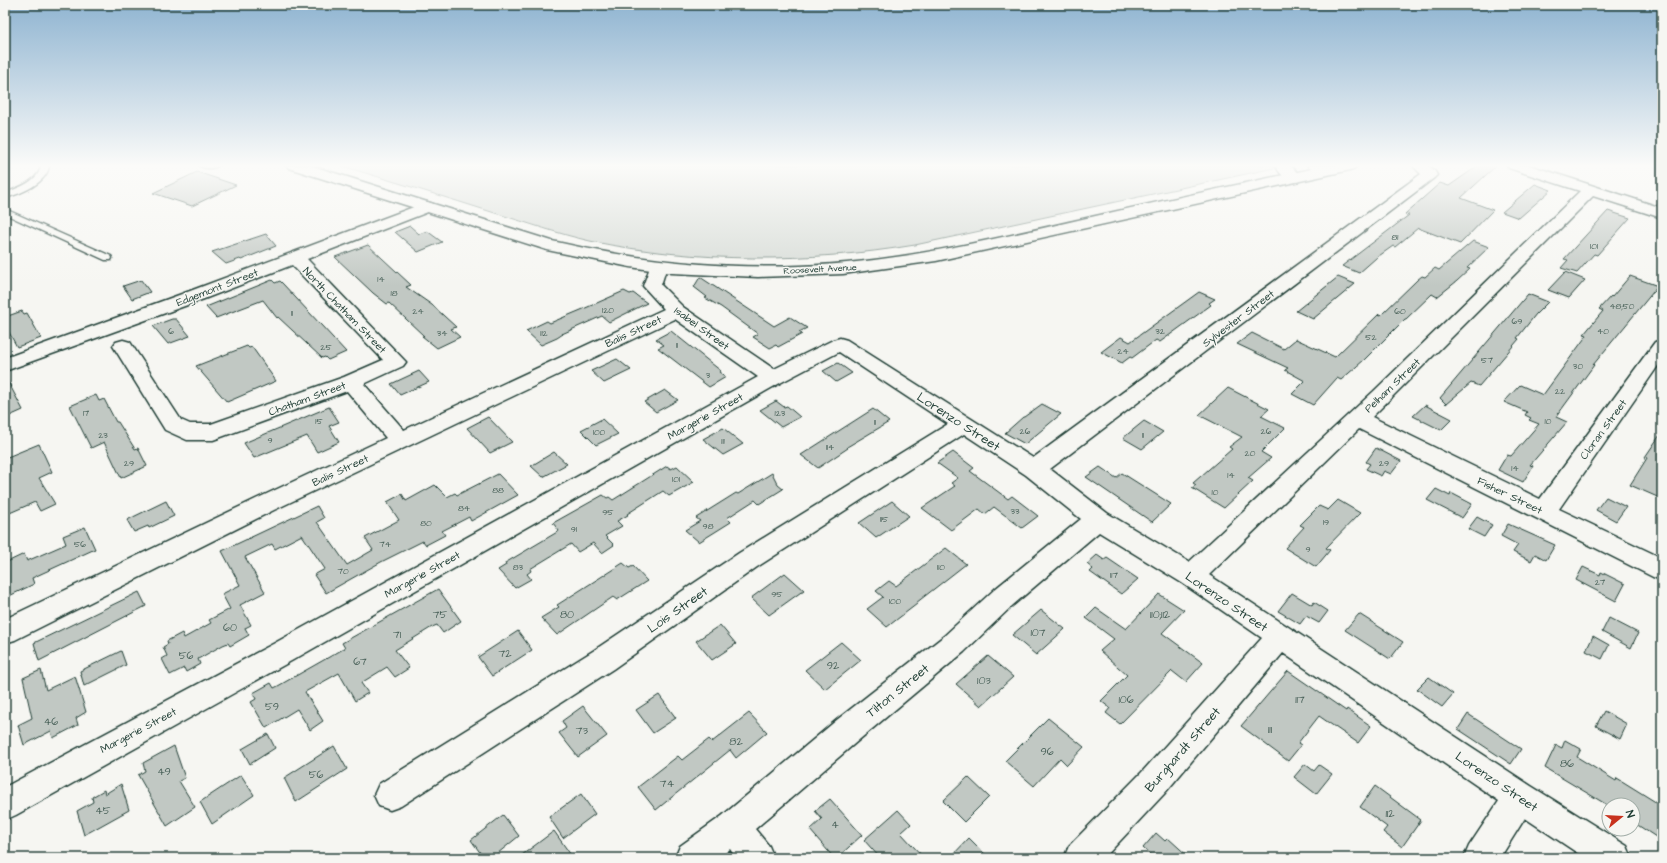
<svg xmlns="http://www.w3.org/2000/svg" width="1667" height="863" font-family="'Architects Daughter',sans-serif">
  <rect width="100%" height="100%" fill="#f6f6f2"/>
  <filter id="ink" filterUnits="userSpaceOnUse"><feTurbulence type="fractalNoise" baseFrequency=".025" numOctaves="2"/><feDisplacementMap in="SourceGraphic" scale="8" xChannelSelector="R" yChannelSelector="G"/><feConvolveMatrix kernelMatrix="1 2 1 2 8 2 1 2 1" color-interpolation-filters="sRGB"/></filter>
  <g filter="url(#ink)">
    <path fill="#d6dbd6" stroke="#7a8c85" d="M339,165H1288L915,245C808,263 697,263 590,241C559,234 528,223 498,214C445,197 392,181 339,165Z"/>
    <path fill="#c1c8c3" stroke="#1f3d34" d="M1479,165H1497L1461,198L1493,210L1460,244L1418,228L1395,247L1393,246L1376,258L1359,273L1342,266L1409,215L1405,214L1440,183L1449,186Z
      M197,172L236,185L192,206L153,193Z
      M1535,184L1551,190L1519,218L1502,212Z
      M1608,211L1630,218L1597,255L1594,254L1577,273L1561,268L1568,260L1564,259Z
      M410,226L419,234L427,231L442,242L418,252L395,232Z
      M266,234L276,246L241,260L240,259L226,264L212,252Z
      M1473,241L1489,247L1467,268L1470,269L1457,281L1437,297L1432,294L1406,319H1405L1364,360L1341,380L1337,378L1313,405L1292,394L1305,381L1285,370L1288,368L1237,344L1252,333L1284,349L1296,339L1335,357L1379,314L1381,315L1417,280L1422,276L1425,277L1435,268L1439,270Z
      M368,245L411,285L406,287L432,305L456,327L451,329L460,337L437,348L422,336H424L389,303L387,304L373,293L335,257Z
      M1565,272L1585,280L1569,298L1548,290Z
      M1630,276L1658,286L1593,365H1594L1556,417L1567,422L1530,465L1533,466L1523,482L1498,470L1507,455L1511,456L1539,424L1529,420L1531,418L1525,415L1527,412L1504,402L1520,385L1543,395L1587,335L1584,334L1603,311L1599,309L1611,296L1612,297Z
      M700,277L774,326L790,317L807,328L799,332L802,334L778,347L776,345L770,348L753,337L758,334L721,307L705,298L707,297L694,287Z
      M1338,277L1355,284L1313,319L1296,311Z
      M141,280L150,292L132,299L123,286Z
      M272,280L275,283L280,281L283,284L346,352L328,360L325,357L322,358L278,317L277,318L263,300L216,318L206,307Z
      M624,291L630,294L633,293L647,303L609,322L602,316L562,334H563L557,338L541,345L526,331L547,321L550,323L581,310Z
      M1199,292L1215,299L1209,303L1211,305L1160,342L1156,340L1132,358L1130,357L1122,363L1101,352L1121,337L1130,342Z
      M1528,294L1548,302L1536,314L1517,338L1519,339L1479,386L1471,383L1446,404L1440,398Z
      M22,311L24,314L27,313L41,338L17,347L5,325V317Z
      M172,319H176L190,336L168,344L153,326Z
      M671,331L721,371L719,372L726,377L709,387L658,348L664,345L656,339Z
      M247,346L249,348L252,347L276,381L227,402L196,366Z
      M617,359L631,370L604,383L591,371Z
      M838,363L852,373L836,382L823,371Z
      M419,371L429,382L400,395L391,384Z
      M5,376L23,410L5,418Z
      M1228,388L1269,409L1261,416L1285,428L1261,452L1271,458L1248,478L1253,481L1224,508L1192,488L1196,485L1193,483L1232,449L1229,447L1242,437L1199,415Z
      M665,390L678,400L656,412L644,402Z
      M96,395L99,401L104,399L116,422H118L135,449L138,448L147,466L121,478L104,442L91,448L70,406Z
      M776,401L784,407L787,406L800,417L781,427L760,410Z
      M1042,404L1061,414L1025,444L1005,433L1023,417H1024Z
      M1425,405L1452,419L1441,430L1413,416Z
      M329,407L339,422L329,426L339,442L317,452L307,436L254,458L244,443Z
      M873,409L889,422L847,447L848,448L818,468L801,455Z
      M488,417L512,442L490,453L467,428Z
      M602,419L618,434L596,445L581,430Z
      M1144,421L1163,432L1142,449L1123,438Z
      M723,428L743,444L723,455L703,439Z
      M1662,432V499L1630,485L1647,458L1645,457Z
      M39,444L52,472L39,478L55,504L40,511L35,502L5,515V458Z
      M1376,448L1401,461L1391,474L1384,471L1381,476L1366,469L1370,464L1366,462Z
      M554,452L567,464L543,477L531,466Z
      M953,452L974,468L970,471L1008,499L1012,496L1038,516L1022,528L994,507L985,514L979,509L951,530L922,508L955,486L951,483L958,478L937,463Z
      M667,466L671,469L677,466L694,482L669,496L663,491L627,514L628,515L617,521L622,526L605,536L614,545L602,553L593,543L578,552L571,544L530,569L531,571L527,574L531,579L515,588L498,570L506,565L505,563L559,531L553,523L603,495L607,498L609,497L613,500Z
      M1100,467L1116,478L1122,473L1171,504L1152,522L1086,477Z
      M772,473L778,485L783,489L759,504L755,500L727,518L731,522L699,542L685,530L700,521L696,518L736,493L738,494Z
      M498,474L518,495L471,521L469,517L442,531L445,535L426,545L423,541L381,562L326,593L314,575L325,569L302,535L275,549L272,544L245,557L265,592L240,605L251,625L245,628L249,635L230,646L228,643L223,645L198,659L200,664L186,672L184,668L170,675L162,659L167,656L163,647L168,644L167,641L182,633L184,638L211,623L209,620L230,609L222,594L240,585L222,551L317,506L324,518L317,522L347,565L373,550L365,538L399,520L387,502L402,494L406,501L435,485L447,497L455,493L457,495Z
      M1436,489L1450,496L1451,493L1472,504L1462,518L1427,500Z
      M1606,497L1626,507L1616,521L1596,510Z
      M1338,500L1360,513L1326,548L1330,550L1316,567L1285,548L1304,527L1300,525L1319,506L1328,510Z
      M166,501L174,516L149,528L148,526L134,532L127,520Z
      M892,501L909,516L876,538L859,523Z
      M1477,517L1492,525L1484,537L1468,529Z
      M1508,524L1555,545L1546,560L1535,554L1531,561L1513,552L1518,545L1501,536Z
      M85,527L95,549L32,578L34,584L5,598V563L24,554L27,561L66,544L63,536Z
      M946,548L966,564L916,603L917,604L887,627L867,609L883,597L876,591L889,581L896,586Z
      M1097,555L1104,560L1107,558L1138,579L1121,594L1090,572L1093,569L1087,564Z
      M623,563L629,568L633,566L647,581L617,600L613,597L557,635L541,618L559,607L557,605Z
      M1583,567L1600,575L1601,572L1625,584L1616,601L1576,580Z
      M785,573L804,590L769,615L751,598Z
      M438,589L461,621L443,633L437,625L432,627L395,650L409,668L395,677L387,667L361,683L368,693L355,701L339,673L305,692L323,721L310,730L297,709L266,728L251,702L256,699L253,693L271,683L274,688L278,686L345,648L342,643Z
      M139,592L146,606L39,661L34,643Z
      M1292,593L1312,605L1314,602L1328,611L1319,623L1306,616L1300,624L1278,611Z
      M1159,594L1184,610L1162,633L1203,663L1186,682L1172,671L1120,724L1106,713L1110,708L1101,701L1127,675L1100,651L1114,639L1086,618L1096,608L1126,629Z
      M1041,610L1065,629L1036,655L1012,635Z
      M1359,614L1403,642L1390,659L1345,630Z
      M1609,618L1638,633L1631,648L1602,632Z
      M720,625L736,644L712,660L696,641Z
      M518,631L532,650L492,676L478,657Z
      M1593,636L1609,645L1602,659L1586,651Z
      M841,642L861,660L825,689L805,670Z
      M121,651L126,665L84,686L80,671Z
      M988,656L1013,677L981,706L956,684Z
      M41,670L46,690L75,676L86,712L76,718L78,725L53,738L51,731L24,745L18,725L32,718L23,678Z
      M1288,671L1346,711L1347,709L1371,726L1358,743L1319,716L1298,743L1301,745L1288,761L1241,726Z
      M1429,677L1453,694L1442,707L1417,689Z
      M659,695L676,718L653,733L636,710Z
      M583,706L607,736L578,757L559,733L566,728L562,721Z
      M1604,711L1627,724L1620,739L1596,726Z
      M749,713L767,732L736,758L730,750L656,810L638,787L678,756L682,760L709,739L712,742Z
      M1468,714L1521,749L1511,764L1458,729Z
      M1048,718L1084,747L1067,765L1060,758L1034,786L1005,761Z
      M268,734L275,748L250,764L242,749Z
      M1565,740L1581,749L1577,757L1616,781L1617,778L1662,806V824L1656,837L1633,822V805H1609V806L1545,768L1556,745L1562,748Z
      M174,746L185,778L179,781L195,807L167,826L138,775L145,771L143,763Z
      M334,746L347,769L296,802L284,778Z
      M1305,764L1314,771L1319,765L1332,774L1316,794L1294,777Z
      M241,775L254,795L212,824L200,802Z
      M968,777L989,797L964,822L943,801Z
      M121,784L129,810L84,835L77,811L93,802L92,797L104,790L105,794Z
      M1375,786L1421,820L1402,847L1383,832L1387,827L1360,807Z
      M581,794L595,814L563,838L549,817Z
      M830,799L862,835L837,858H834L810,830L822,819L815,811Z
      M898,810L911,824L901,833L924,858H880L864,840Z
      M503,815L519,836L492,858H484L471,840Z
      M554,831L573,858H518Z
      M1156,833L1165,841L1168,838L1190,858H1154L1143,848Z
      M969,838L989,858H950Z"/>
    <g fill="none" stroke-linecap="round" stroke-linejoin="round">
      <defs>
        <path id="lane" d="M41,165H49C48,183 20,194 5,198V193C18,188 40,181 41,165Z
          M199,165H219C215,169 203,169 199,165Z
          M5,209L111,256L112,258L111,260H105L5,214Z"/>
        <path id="street" d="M1275,165H1290L1302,178L1299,181C1288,184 1280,174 1275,165Z
          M1307,165H1326L1333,170L1330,173C1322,175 1312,172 1307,165Z
          M1412,165C1424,165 1430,162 1437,175L1434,178L1050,469L1107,513L1189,562L1374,391L1580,191L1509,168L1507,165H1529L1662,208V218L1593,196L1372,417L1540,499L1655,342L1662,340V360L1559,509L1662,558V580L1653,577L1359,429L1209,575L1531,786L1627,846L1632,858H1585L1525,818L1500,858H1464L1469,846L1499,801L1283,653L1164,794L1104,858H1064L1069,846L1142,772L1262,638L1182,583L1099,532L1013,605L964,652L860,739L755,829L769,846L774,858H736L730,849L719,858H675L680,846L722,816L838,719L944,636L995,589L1081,519L1026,475L964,434L757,567L613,669L401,806L390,810L379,806L374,795L379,784L593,651L739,553L948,424L839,352L780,383L293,660L16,815L5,820V787L273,644L758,377L675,319L274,510L15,640L5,643V619L258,498L386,438L347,391L213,440H187L165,430L113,346L116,342L123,340L130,342L181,420L190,424H211L344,377L383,360L292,265L204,299L5,371V358L190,291L427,202L433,204L435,207L433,210L307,259L406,362L403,366L364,384L404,430L664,309L643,286L652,262L658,261L664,262L667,266L661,285L683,307L774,369L833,340L840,338L847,340L1033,458L1421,174Z"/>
        <path id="primary" d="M286,165H309L552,241C633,260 716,269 800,266C894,263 986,241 1078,220C1161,201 1246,183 1330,165H1358L1355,168L1350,170L936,261L843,274L758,277L672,273L630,267L547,250L289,168Z"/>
      </defs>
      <use href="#lane" stroke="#1f3d34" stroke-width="3"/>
      <use href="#street" stroke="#1f3d34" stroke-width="3"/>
      <use href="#primary" stroke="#1f3d34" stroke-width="3"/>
      <use href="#lane" fill="#f6f6f2" fill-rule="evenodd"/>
      <use href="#street" fill="#f6f6f2" fill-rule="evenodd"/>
      <use href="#primary" fill="#f6f6f2" fill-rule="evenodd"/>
    </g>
  </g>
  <linearGradient id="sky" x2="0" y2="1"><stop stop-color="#8fb4d1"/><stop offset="0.58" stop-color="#fbfbf9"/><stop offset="1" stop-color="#fbfbf9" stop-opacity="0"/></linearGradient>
  <rect width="1667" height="286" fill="url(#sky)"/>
  <g text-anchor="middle" stroke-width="3" stroke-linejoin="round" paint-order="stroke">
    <g font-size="9" fill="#486058">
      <text x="1395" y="240">81</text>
      <text x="1594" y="249">101</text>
      <text x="381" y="282">14</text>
      <text x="394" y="296">18</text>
      <text x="1622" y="309">48;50</text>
      <text x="608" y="313">120</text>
      <text x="418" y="314">24</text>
      <text x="1400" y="314">60</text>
      <text x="292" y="316">11</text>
      <text x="1517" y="324">69</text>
      <text x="171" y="334">6</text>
      <text x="1160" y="334">32</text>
      <text x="1603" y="334">40</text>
      <text x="442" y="336">34</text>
      <text x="544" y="336">112</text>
      <text x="1371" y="340">52</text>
      <text x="677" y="348">11</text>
      <text x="326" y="350">25</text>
      <text x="1123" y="354">24</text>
      <text x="1487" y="363">57</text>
      <text x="1578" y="369">30</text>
      <text x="708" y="378">3</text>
      <text x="1560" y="394">22</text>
      <text x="86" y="416">17</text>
      <text x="780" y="416">123</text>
      <text x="319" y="424">15</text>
      <text x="1548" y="424">10</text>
      <text x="875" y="425">11</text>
      <text x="1025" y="434">26</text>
      <text x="1266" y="434">26</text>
      <text x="599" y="435">100</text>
      <text x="103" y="438">23</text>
      <text x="1143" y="438">11</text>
      <text x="270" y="443">9</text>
      <text x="723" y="444">111</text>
      <text x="830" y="450">114</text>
      <text x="1250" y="456">20</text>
      <text x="129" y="466">29</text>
      <text x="1384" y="466">29</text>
      <text x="1515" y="471">14</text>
      <text x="1231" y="478">14</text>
      <text x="676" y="482">101</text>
      <text x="498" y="493">88</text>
      <text x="1215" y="495">10</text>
      <text x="464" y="511">84</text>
      <text x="1015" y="514">33</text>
      <text x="608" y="515">95</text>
      <text x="884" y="522">115</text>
      <text x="1326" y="525">19</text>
      <text x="426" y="526">80</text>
      <text x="708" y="529">98</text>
      <text x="574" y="532">91</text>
      <text x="80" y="547">56</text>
      <text x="385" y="547">74</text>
      <text x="1308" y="552">9</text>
      <text x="518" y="570">83</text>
      <text x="941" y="570">110</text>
      <text x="343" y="574">70</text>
      <text x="1114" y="578">117</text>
      <text x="1600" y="585">27</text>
      <text x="777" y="597">95</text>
      <text x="895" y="604">100</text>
    </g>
    <g font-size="9" fill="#1f3d34" stroke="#f6f6f2">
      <text transform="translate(820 269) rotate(-3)" y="3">Roosevelt Avenue</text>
    </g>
    <g font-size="11" fill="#1f3d34" stroke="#f6f6f2">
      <text transform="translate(217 287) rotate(-21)" y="4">Edgemont Street</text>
      <text transform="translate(345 310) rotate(46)" y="4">North Chatham Street</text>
      <text transform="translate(1238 318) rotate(-37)" y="4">Sylvester Street</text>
      <text transform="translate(702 328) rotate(36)" y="4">Isabel Street</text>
      <text transform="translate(633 331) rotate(-25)" y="4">Balis Street</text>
      <text transform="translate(1392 385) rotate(-44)" y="4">Pelham Street</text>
      <text transform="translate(307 398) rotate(-20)" y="4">Chatham Street</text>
      <text transform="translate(705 416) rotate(-29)" y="4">Margerie Street</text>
      <text transform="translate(1603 429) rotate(-54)" y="4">Cloran Street</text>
      <text transform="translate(340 470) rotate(-25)" y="4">Balis Street</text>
      <text transform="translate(1510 495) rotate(26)" y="4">Fisher Street</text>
      <text transform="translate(422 574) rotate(-29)" y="4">Margerie Street</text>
      <text transform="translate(138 730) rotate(-28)" y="4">Margerie Street</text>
    </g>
    <g font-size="11" fill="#486058">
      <text x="440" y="618">75</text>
      <text x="567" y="618">80</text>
      <text x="1160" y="618">110;112</text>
      <text x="230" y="631">60</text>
      <text x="1038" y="636">107</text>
      <text x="397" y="638">71</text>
      <text x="505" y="657">72</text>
      <text x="186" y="659">56</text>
      <text x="360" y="665">67</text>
      <text x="833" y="669">92</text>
      <text x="984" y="684">103</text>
      <text x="1126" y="703">106</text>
      <text x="1300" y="703">117</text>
      <text x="272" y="710">59</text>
      <text x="51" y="725">46</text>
      <text x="1270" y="733">111</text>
      <text x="582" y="734">73</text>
      <text x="736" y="745">82</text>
      <text x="1047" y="755">96</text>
      <text x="1567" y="767">86</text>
      <text x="164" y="775">49</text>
      <text x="316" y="778">56</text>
      <text x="667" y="787">74</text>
      <text x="103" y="814">45</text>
      <text x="1390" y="817">112</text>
      <text x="835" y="828">4</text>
    </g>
    <g font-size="13" fill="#1f3d34" stroke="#f6f6f2">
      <text transform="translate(959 421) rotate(33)" y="5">Lorenzo Street</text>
      <text transform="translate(1227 601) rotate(34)" y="5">Lorenzo Street</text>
      <text transform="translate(677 609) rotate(-35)" y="5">Lois Street</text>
      <text transform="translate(897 690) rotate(-39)" y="5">Tilton Street</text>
      <text transform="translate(1182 749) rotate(-49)" y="5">Burghardt Street</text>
      <text transform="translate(1497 781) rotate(34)" y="5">Lorenzo Street</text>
    </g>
  </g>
  <rect width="1667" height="863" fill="none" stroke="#f6f6f2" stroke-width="20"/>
  <rect x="10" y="10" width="1647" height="843" fill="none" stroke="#1f3d34" stroke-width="1.5" filter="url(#ink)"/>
  <g transform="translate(1621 817) rotate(72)"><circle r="19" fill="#f6f6f2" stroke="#a0aca6"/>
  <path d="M0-3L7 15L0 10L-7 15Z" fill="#c8321e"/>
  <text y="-6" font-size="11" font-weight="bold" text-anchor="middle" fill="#1f3d34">N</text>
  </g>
</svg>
